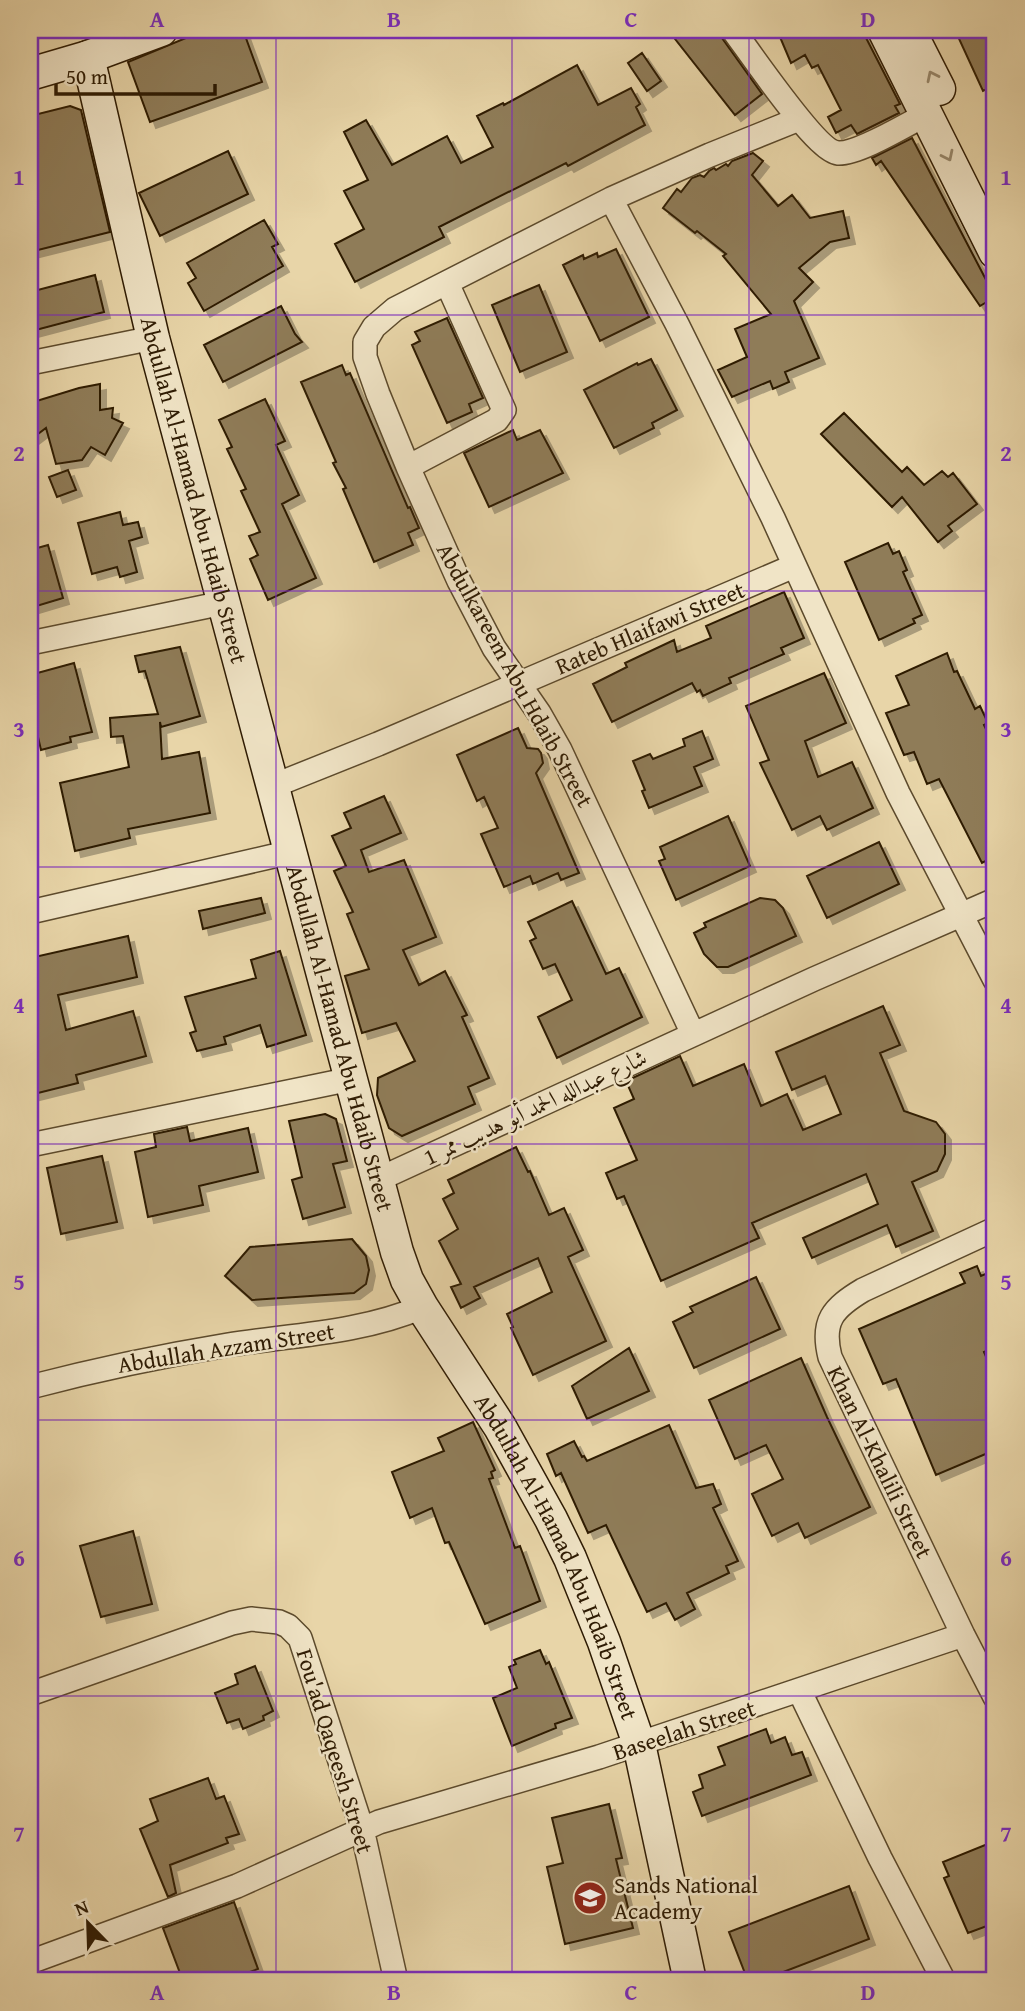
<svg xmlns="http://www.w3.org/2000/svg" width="1025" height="2011" font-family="'Gentium Book Plus',Amiri,serif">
  <defs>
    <filter id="shadow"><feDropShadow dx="6" dy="6" stdDeviation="0" flood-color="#0004"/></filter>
  </defs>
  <rect width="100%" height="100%" fill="#e8d5a8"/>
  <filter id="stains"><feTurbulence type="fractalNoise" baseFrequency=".00286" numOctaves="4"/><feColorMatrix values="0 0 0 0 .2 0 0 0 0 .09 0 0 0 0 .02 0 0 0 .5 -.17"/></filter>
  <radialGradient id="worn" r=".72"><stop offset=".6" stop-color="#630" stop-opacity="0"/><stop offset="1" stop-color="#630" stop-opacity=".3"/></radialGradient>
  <path fill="#8f7c59" stroke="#2e1b03" stroke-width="2" filter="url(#shadow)" d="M205,30H243L262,82L150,122L128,62Z
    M668,30H719L722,38L762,94L735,115Z
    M777,30H862L900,104L895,106L899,113L857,134L851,125L836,133L828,117L841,110L818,65L812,68L805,55L791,63Z
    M955,30H995V85L983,91Z
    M642,53L661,81L647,91L628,63Z
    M577,65L598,105L631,88L640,104L636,107L645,125L568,166L566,163L439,227L444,237L355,282L335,244L364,229L344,191L368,180L344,132L366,120L392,165L447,136L461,163L493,147L477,116L503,103L504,105Z
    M70,106L81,110L110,232L30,252V116Z
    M912,138L995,297L980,306L881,161L876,165L872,158Z
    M228,151L248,194L160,236L139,193Z
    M753,153L763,161L752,175L778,206L792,195L810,218L843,211L849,238L830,242L799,268L813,282L794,301L819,358L785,372L789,382L773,389L770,381L732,397L718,370L747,357L735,329L771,314L723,256L726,254L697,231L695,233L663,208L677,189L681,192L692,178L700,175L704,177L709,171L714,168L716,170L726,164L728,166L732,161Z
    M264,220L278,244L272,247L283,266L204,311L188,283L196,278L187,263Z
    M616,249L649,317L600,341L563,265L583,255L584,259L597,253L598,257Z
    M95,275L104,312L32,331L30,292Z
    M539,285L567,352L520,372L492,305Z
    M281,306L295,334L302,342L223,382L204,345Z
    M447,318L483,398L469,404L472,412L447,423L412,345L420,341L415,332Z
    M651,359L677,410L652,423L654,428L614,448L584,390L637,363L638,365Z
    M342,365L346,375L350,373L408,508L410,507L419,528L408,533L413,545L374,562L343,489L346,488L333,463L336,462L301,382Z
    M100,384V410L113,408L112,418L123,423L105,455L91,447L82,460L56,464L46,428L30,440V403L79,388Z
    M265,399L285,441L276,445L299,495L282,504L316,578L268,600L250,559L258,555L249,536L260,532L241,491L246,489L227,449L232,447L219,420Z
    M844,413L902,472L907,467L924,485L942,471L948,477L953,473L977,504L948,526L952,531L938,542L902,497L892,507L821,434Z
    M513,430L517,440L540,430L563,473L489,507L464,453Z
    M68,470L76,490L57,497L49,477Z
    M120,512L123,525L138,522L142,537L129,541L137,572L120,577L117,567L92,574L78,523Z
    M888,543L893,554L899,551L907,570L903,572L922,615L913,619L915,623L879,640L845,562Z
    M48,545L63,598L30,608V550Z
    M784,592L804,638L781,648L784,654L729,678L731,683L703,696L700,690L697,692L692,683L612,722L593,684L627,667L625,663L674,640L677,652L711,638L706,626Z
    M180,647L200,716L161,727L160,722L162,759L199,752L210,813L128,829L130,838L75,851L60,783L129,767L123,736L111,737L110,718L158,714L145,671L139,672L135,656Z
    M947,653L954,672L957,671L975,709L980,706L988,723L984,725L995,748V856L982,863L939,779L927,784L914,752L904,755L886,713L909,705L896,676Z
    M74,663L92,732L70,737L71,742L41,750L38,737H34L30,719V675Z
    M824,673L846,723L805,741L818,777L852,762L873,808L827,830L820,816L792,830L760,763L769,760L746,706Z
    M518,728L527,748L538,749L541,753L543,763L536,773L579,873L561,880L558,873L533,884L530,876L504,887L481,834L498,828L484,797L477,801L457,755Z
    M702,731L713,759L694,767L702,786L649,808L642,791L645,790L633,761L650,754L653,759L685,746L683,739Z
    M384,796L401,833L361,850L369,872L404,860L436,937L403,950L419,985L445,971L467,1015L462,1017L489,1078L468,1087L475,1104L402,1136L389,1128L377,1095L378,1078L415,1061L396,1023L362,1033L345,976L369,969L347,914L353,912L334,871L346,866L332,836L351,828L344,813Z
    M728,816L750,866L676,900L659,861L665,859L660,847Z
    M879,842L899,884L827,918L807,876Z
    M261,898L265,913L203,929L199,911Z
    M760,898L775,900L783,908L796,936L728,967H717L704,954L694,933L706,927L704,923Z
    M572,901L606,974L619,968L642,1017L557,1058L538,1017L572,1000L555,964L543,969L530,941L536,938L528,922Z
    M128,936L137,977L58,995L66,1030L133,1011L146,1056L76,1075L78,1083L30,1095V958Z
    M280,951L306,1035L267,1047L260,1025L224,1037L226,1044L197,1051L190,1033L196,1031L185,997L256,978L251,960Z
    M883,1006L900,1045L880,1053L904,1111L936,1122L945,1134V1154L937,1171L912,1182L933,1231L896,1247L887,1225L812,1258L803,1238L878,1204L866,1174L752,1223L759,1238L661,1281L624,1196L617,1199L606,1173L637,1160L614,1108L634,1099L626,1081L680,1056L693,1086L744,1064L761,1106L787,1094L803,1130L841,1114L825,1076L792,1090L776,1052Z
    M325,1114L336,1119L347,1161L333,1164L345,1207L303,1219L292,1180L302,1177L289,1121Z
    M187,1127L190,1141L248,1128L258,1172L199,1186L203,1205L148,1217L135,1152L156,1147L154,1134Z
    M516,1147L528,1172L530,1171L549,1215L564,1208L583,1250L568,1257L606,1341L533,1375L511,1328L513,1327L507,1314L552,1292L538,1258L474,1287L480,1298L461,1308L451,1287L461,1284L439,1241L458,1229L443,1199L454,1193L448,1180Z
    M102,1156L117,1222L61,1234L47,1168Z
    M352,1239L366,1256L369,1270L366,1284L354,1293L252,1300L225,1276L250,1247Z
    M977,1266L981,1276L995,1270V1347L984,1352L995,1378V1450L936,1475L896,1379L883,1384L859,1329L965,1283L960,1273Z
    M756,1277L780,1329L694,1368L673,1322L693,1312L690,1307Z
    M629,1348L649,1391L587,1419L572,1386Z
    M801,1358L827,1417L870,1507L805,1538L798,1523L772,1536L752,1494L783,1479L766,1445L735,1459L709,1400Z
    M473,1422L495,1470L491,1472L493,1478L489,1479L515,1548L520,1546L540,1601L485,1624L449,1542L445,1543L432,1508L410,1518L392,1472L444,1451L438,1438Z
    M669,1425L696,1488L713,1484L721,1504L713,1508L738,1561L726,1566L729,1573L687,1593L695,1609L675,1620L666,1603L647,1612L606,1525L588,1533L561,1473L556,1476L547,1454L574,1441L582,1457L584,1456L587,1461Z
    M133,1531L152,1604L101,1617L80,1546Z
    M540,1650L546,1664L549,1662L572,1718L555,1724L556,1728L512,1746L493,1698L517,1688L509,1667L516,1664L514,1660Z
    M255,1666L273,1711L263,1716L264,1720L243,1729L239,1719L227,1723L215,1693L238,1684L235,1674Z
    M766,1729L771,1743L785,1737L792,1755L802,1752L811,1775L702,1816L693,1792L703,1788L699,1775L725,1765L718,1747Z
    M208,1778L216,1799L224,1796L239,1834L226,1838L228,1843L170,1865L176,1893L168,1897L140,1829L158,1821L150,1799Z
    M609,1804L622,1858L616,1859L633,1928L565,1944L547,1867L563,1863L552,1818Z
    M995,1841V1923L968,1933L944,1878L949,1876L943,1862Z
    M849,1886L869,1939L760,1981H748L729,1932Z
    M234,1902L258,1969L224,1981H183L163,1928Z"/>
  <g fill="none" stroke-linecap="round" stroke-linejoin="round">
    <defs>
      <path id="street" d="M733,30C749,51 816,151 838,153C859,154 907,124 927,114
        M611,199L677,324L773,518L898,793L995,980
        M30,363L153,338
        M408,467L497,420L504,410L447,283
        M30,643L223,603
        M273,786L378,744L794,566
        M30,912L291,852
        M693,1034L560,750L539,713L494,648L459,581L408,467L378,394L365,357V342L374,327L395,309L611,199L710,155L799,119
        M30,1145L351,1079
        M377,1180L814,979L995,900
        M995,1229L863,1290C833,1308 821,1321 830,1357L963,1635L995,1697
        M30,1387C95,1370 161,1356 228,1345C293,1335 361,1333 422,1307
        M800,1692L880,1858L944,1981
        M30,1694L232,1623L251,1619L279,1622L288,1626L300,1638L362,1829L396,1981
        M30,1962L237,1886L379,1822L599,1757L963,1635"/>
      <g id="secondary">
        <path d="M884,30L995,252"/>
        <path d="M909,30L939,89"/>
        <path id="s1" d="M88,57L153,338L397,1252L407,1280L422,1307L500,1427L551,1519L570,1558L604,1642L639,1744L690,1981"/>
        <path d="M30,74L88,57L161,30"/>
      </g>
    </defs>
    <use href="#street" stroke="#5c4a2c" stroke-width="26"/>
    <use href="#secondary" stroke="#2e1b03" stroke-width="35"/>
    <use href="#street" stroke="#f0e4c6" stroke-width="23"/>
    <use href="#secondary" stroke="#f0e4c6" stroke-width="32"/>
  </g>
  <defs><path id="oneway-chevron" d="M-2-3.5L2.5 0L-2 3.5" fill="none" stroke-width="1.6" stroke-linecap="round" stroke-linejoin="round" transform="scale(1.75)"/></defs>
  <g stroke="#998a6e">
    <use href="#oneway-chevron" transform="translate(932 76) rotate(-116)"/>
    <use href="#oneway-chevron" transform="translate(948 156) rotate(64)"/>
  </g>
  <path fill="none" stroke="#7b2cbf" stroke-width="2" stroke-opacity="0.55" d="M276,30V1981M512,30V1981M749,30V1981M30,315H995M30,591H995M30,867H995M30,1144H995M30,1420H995M30,1696H995"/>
  <defs>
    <symbol id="school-disc" viewBox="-11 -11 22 22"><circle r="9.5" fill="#8f2418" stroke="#f0e4c6"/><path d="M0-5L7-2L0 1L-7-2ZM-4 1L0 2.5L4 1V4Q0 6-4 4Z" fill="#fff"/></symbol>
  </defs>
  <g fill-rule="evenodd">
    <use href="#school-disc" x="571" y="1879" width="38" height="38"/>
  </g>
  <g text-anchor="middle" stroke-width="5" stroke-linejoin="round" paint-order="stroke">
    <g font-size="23" fill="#2e1b03" stroke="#f0e4c6">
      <text dy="8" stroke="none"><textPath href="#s1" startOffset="446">Abdullah Al-Hamad Abu Hdaib Street</textPath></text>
      <text transform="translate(650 628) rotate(-23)" y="8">Rateb Hlaifawi Street</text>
      <text transform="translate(515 675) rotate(61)" y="8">Abdulkareem Abu Hdaib Street</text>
      <text dy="8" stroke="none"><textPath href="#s1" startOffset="1013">Abdullah Al-Hamad Abu Hdaib Street</textPath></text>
      <text transform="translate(535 1107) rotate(-25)" y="8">شارع عبدالله الحمد أبو هديب ممر 1</text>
      <text transform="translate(226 1348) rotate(-9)" y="8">Abdullah Azzam Street</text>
      <text transform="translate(880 1462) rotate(64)" y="8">Khan Al-Khalili Street</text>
      <text dy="8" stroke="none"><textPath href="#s1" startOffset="1580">Abdullah Al-Hamad Abu Hdaib Street</textPath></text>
      <text transform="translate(684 1730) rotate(-18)" y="8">Baseelah Street</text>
      <text transform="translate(335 1751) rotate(73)" y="8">Fou'ad Qaqeesh Street</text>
    </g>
    <g font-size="23" fill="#2e1b03" stroke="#f0e4c6" text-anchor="start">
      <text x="614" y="1893">Sands National<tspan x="614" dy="26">Academy</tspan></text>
    </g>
  </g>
  <rect width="1025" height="2011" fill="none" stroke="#e8d5a8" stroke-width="77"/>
  <g transform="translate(88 1923) rotate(337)" stroke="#f0e4c6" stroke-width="5" paint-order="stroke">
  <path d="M0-5L12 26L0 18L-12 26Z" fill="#2e1b03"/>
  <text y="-10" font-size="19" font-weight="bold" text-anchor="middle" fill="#2e1b03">N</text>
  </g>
  <path d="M56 84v10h159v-10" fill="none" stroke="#2e1b03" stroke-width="3.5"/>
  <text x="66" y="84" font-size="21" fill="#2e1b03" stroke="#f0e4c6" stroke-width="5" paint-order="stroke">50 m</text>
  <rect x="38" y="38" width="948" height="1934" fill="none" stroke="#7b2cbf" stroke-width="2.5"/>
  <g font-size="23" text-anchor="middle" font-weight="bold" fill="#7b2cbf">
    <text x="157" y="27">A</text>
    <text x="394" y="27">B</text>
    <text x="631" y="27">C</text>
    <text x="868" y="27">D</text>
    <text x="19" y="185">1</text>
    <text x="1006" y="185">1</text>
    <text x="19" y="461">2</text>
    <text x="1006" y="461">2</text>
    <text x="19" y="737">3</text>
    <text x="1006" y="737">3</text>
    <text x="19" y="1013">4</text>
    <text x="1006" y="1013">4</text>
    <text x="19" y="1290">5</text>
    <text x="1006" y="1290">5</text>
    <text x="19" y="1566">6</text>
    <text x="1006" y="1566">6</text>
    <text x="19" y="1842">7</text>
    <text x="1006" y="1842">7</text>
    <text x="157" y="2000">A</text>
    <text x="394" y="2000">B</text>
    <text x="631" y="2000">C</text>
    <text x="868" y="2000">D</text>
  </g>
  <rect width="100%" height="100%" filter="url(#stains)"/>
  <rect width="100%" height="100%" fill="url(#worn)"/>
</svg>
